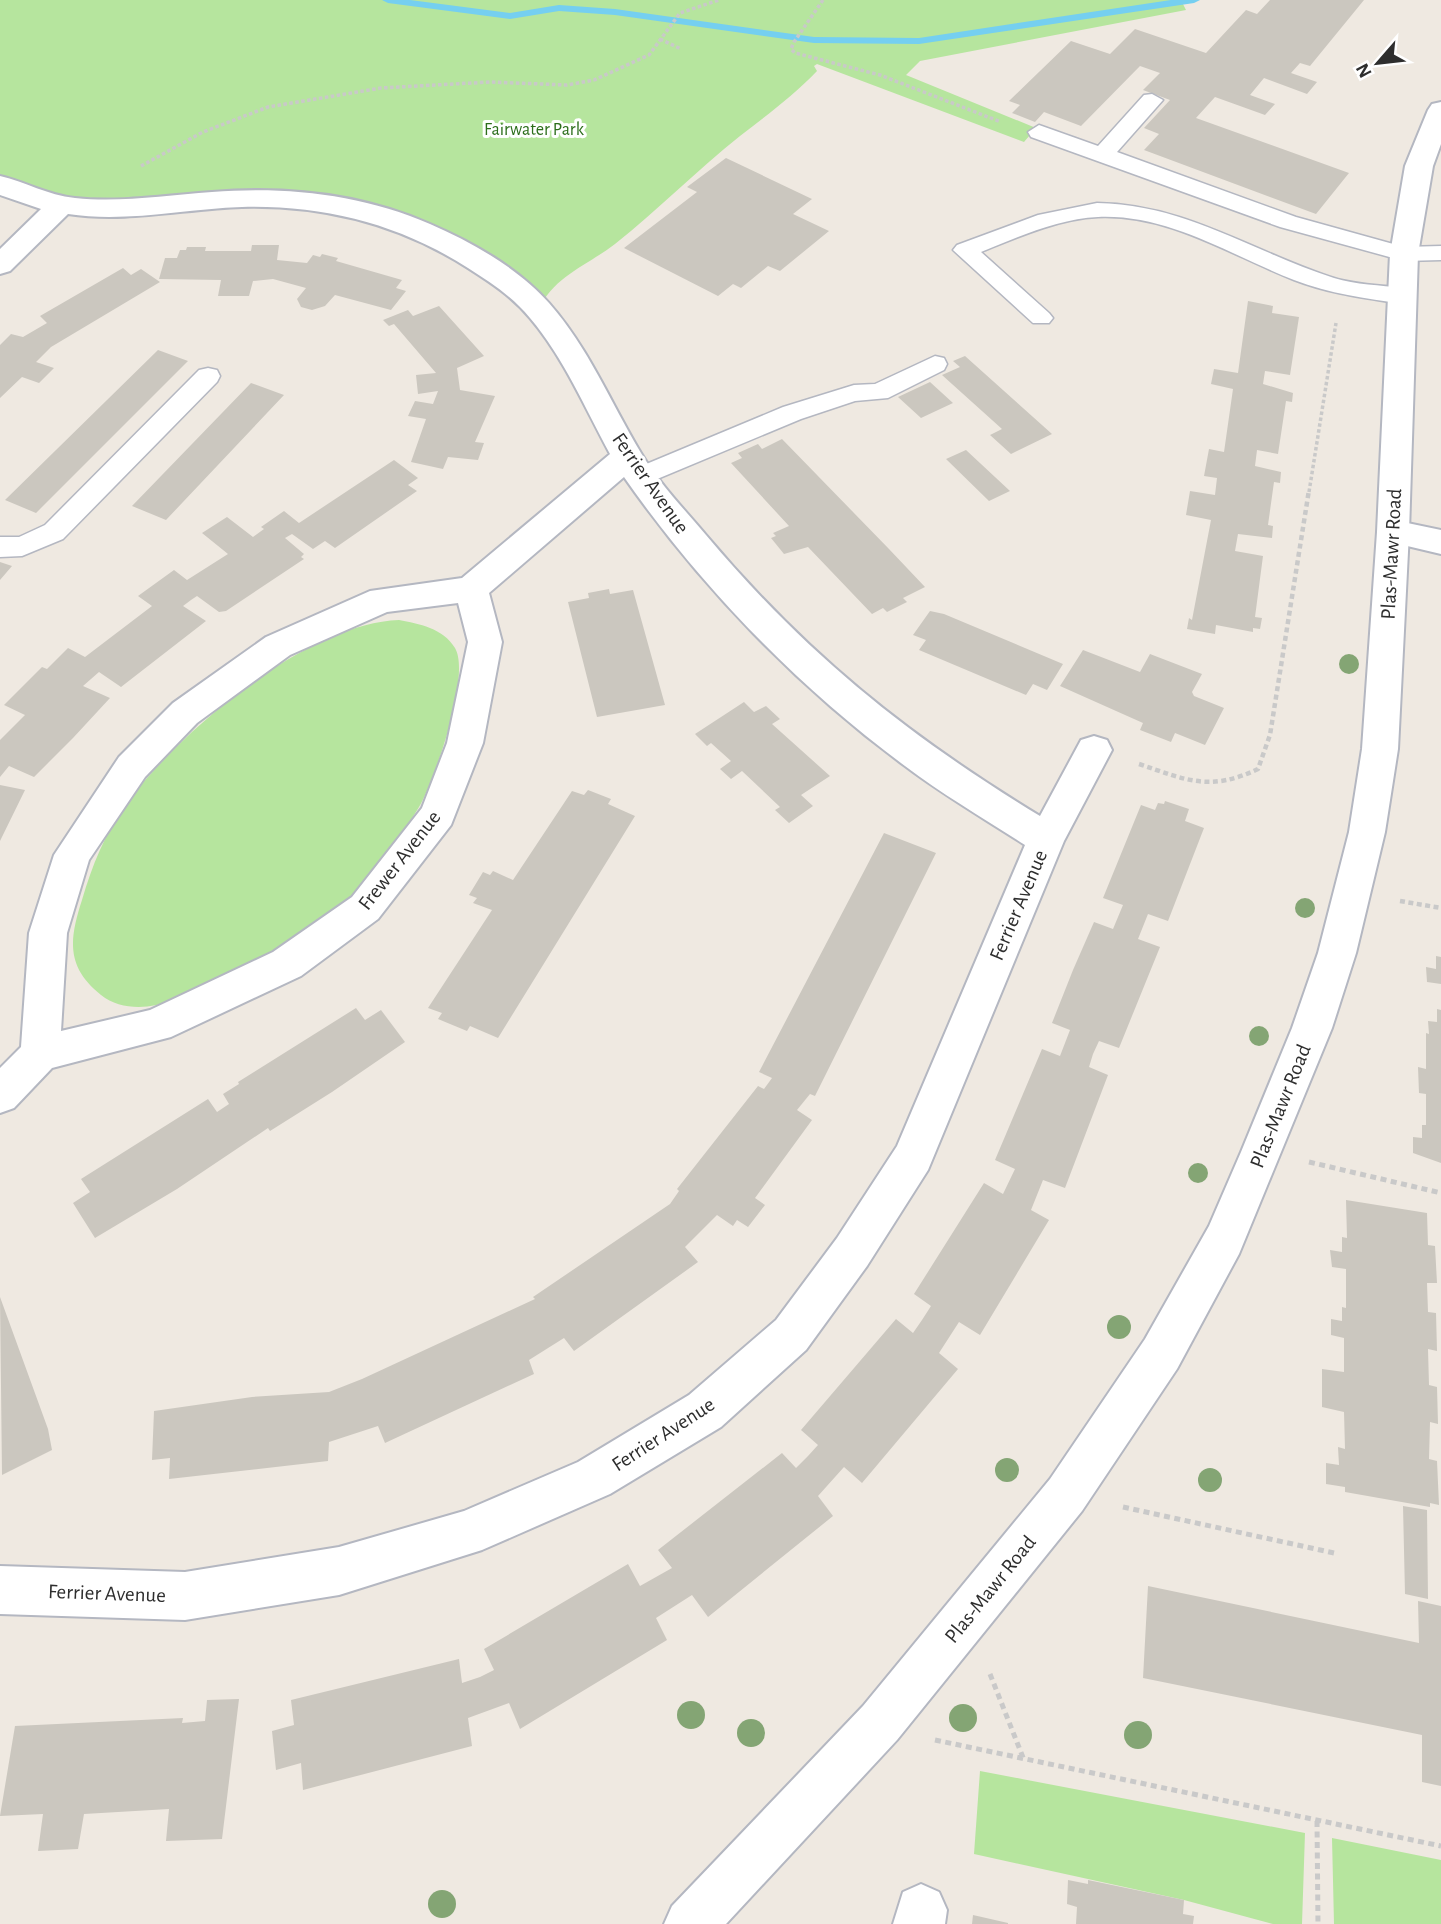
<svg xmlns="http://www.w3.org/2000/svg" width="1441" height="1924" font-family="'Alegreya Sans',sans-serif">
  <rect width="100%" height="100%" fill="#efe9e1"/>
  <path fill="#b6e59e" d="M0,0H1181L1186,10L920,61L906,75L1036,128L1024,142L817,64L814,66L817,71C793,96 767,115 740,136C697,170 658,210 615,244C588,265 554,276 539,309L404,223L272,199L126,209L0,184Z
    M399,620C419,624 443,628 455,648C471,675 435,780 419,807C397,843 372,882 339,909C296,944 225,978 173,1000C151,1009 121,1011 101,995C66,967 69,940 82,900C92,866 105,833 126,804C179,732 307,623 399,620Z
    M980,1771L1305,1833L1302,1924H1273L1184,1900L974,1854Z
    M1332,1838L1441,1860V1924H1334Z"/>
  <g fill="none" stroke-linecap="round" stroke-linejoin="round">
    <path fill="#75cff0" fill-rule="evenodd" d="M382,0H410L510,13L559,5L615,9L814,37L919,38L1171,0H1200L1194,3L919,44L814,43L615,15L559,11L510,19L388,3Z"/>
  </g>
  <path fill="#cbc7bf" d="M1270,0H1364L1310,66L1300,63L1291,73L1317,82L1307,94L1264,78L1250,95L1275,104L1265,115L1215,97L1196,118L1349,173L1316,214L1144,150L1159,134L1144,128L1170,100L1143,90L1160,73L1140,66L1081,126L1044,112L1035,122L1012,113L1020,105L1009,101L1071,41L1110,54L1135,29L1206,53L1246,10L1257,14Z
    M726,158L812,199L793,214L829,231L780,271L768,266L741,288L733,284L718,296L624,248L697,192L687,187Z
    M252,245H279L277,260L307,263L313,255L320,257L322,254L338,258L336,261L402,280L396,288L406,291L391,310L335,295L325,306L312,310L301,307L297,299L306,288L273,279L253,281L249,296H218L221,280L159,279L165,258H177L180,250H186L187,247H206L205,251H251Z
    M123,268L131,275L141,269L160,282L51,347L36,362L54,368L39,383L22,377L0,398V345L11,334L23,337L47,323L40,316Z
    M1248,301L1273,306L1272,313L1299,317L1290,375L1265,371L1263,384L1293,393L1292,402L1286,401L1278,454L1257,450L1255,466L1281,472L1280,483L1274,482L1268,525L1273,526L1272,538L1238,534L1235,551L1263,556L1255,617L1262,618L1260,629L1253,628V632L1216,625L1215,634L1187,629L1189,618L1192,620L1211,520L1186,515L1190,491L1215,495L1217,478L1204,476L1209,449L1224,452L1233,389L1211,384L1214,369L1238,373Z
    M439,306L484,356L457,368L460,390L495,396L475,442L484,443L478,460L448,457L443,469L411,462L426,419L408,416L415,401L433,404L438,391L418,394L416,375L436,373L394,324L389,326L383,320L408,310L413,316Z
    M158,350L188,361L36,513L5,500Z
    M965,356L1052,434L1011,454L990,435L1002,429L942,375L960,367L953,361Z
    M930,382L953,403L921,418L898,397Z
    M251,383L284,395L166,520L132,506Z
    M782,439L889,549L925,587L903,598L907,602L887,612L883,608L872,614L808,547L784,554L771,538L776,536L773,533L789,526L731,463L742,458L738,453L758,444L762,449Z
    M966,450L1010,491L989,501L946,459Z
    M394,460L418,478L408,485L417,491L335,548L325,541L313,549L292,534L285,538L304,554L301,557L304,559L226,611L219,612L197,596L191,600L183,606L206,621L121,687L99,672L83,686L110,698L73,738L34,777L9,766L0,777V740L25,715L4,705L42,667L47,669L68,648L85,657L152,606L138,596L174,570L187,580L228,554L202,533L227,517L253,537L264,529L261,527L284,511L299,523Z
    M0,562L12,566L0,580Z
    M609,589L610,594L633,590L665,705L597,717L568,602L589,598L588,593Z
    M930,611L944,614L1063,664L1047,690L1033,684L1026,695L919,650L926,640L913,635Z
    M1083,650L1140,672L1150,654L1202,674L1192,692L1194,696L1224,708L1205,745L1175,733L1171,742L1140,730L1143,723L1060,686Z
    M744,702L754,712L766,706L780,719L772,724L830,776L801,795L813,806L789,823L775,810L780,807L742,771L731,779L720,769L731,761L711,743L707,746L695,734Z
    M0,785L25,790L0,841Z
    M588,790L611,799L608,804L635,816L498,1038L470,1026L467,1031L438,1019L442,1013L428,1008L492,910L473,903L477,898L469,895L483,872L490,875L493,871L513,880L572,791L584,795Z
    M1165,801L1189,809L1185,821L1204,828L1168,921L1148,914L1138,939L1160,947L1119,1048L1099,1041L1093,1054L1089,1067L1108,1075L1065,1188L1043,1180L1031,1210L1049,1220L980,1335L959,1322L939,1353L958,1369L862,1483L844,1467L818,1496L833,1516L708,1617L692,1595L656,1618L667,1640L520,1729L509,1703L468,1718L472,1746L303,1790L301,1763L276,1770L272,1731L294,1725L291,1700L459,1659L462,1683L480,1677L494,1670L484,1649L628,1564L640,1586L672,1568L658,1550L782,1453L796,1468L808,1456L818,1445L801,1430L896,1319L913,1333L922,1320L931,1306L914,1294L984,1183L1003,1194L1015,1169L995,1160L1042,1049L1060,1056L1070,1030L1052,1023L1073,970L1094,922L1113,929L1123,905L1103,898L1141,805L1155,810L1158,803L1164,804Z
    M884,833L936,853L815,1096L810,1094L797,1110L812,1120L755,1198L765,1205L748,1227L737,1220L733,1226L717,1215L685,1247L698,1262L574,1351L564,1338L529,1360L534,1374L385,1443L378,1426L329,1442L328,1461L169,1479L170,1458L152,1460L154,1411L252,1397L329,1392L362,1379L535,1299L533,1297L670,1204L679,1191L677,1189L758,1086L764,1089L772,1078L759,1072Z
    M1436,956L1441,957V984L1427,982L1426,967L1436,969Z
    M356,1008L365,1020L381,1010L405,1042L332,1092L270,1131L268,1128L177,1189L95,1238L73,1203L90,1192L81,1179L208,1099L217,1112L229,1104L223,1094L239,1084L238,1082Z
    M1437,1009L1441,1010V1163L1413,1153V1137L1422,1138V1125H1426V1094L1419,1093L1418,1067L1426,1069V1033L1429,1034L1428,1021L1437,1022Z
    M1346,1200L1427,1213L1428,1245L1435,1246L1437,1283H1427L1428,1312L1436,1313L1437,1351L1428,1349L1429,1385L1437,1387L1438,1424L1430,1422L1429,1459L1437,1461L1439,1505L1430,1503V1507L1345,1492V1487L1326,1484V1463L1339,1465L1338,1447L1345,1449L1344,1412L1322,1407V1369L1344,1372V1338L1331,1335V1319L1342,1321V1307L1346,1308V1269L1332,1267L1330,1250L1342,1252V1237L1347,1238Z
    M0,1297L48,1429L52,1450L2,1475Z
    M1403,1506L1427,1510L1428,1599L1405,1594Z
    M1148,1586L1419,1643L1418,1601L1441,1606V1786L1422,1782V1735L1143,1678Z
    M239,1699L222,1839L166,1841L169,1809L84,1814L78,1849L38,1851L43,1814L0,1816L15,1726L183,1718L182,1723L205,1721L207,1700Z
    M1068,1880L1088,1884V1880L1184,1900L1183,1914L1194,1916L1193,1924H1076L1077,1907L1067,1904Z
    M973,1915L1008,1923V1924H972Z"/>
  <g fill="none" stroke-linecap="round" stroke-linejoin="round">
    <defs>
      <path id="lane" d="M1152,94L1163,100L1117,152L1296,217L1404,247L1441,246V260L1404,261L1280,227L1031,137L1028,132L1039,125L1098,146L1144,95Z
        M1097,203C1185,204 1253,252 1334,278C1356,285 1380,285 1403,288L1411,291L1415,296L1411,301L1403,304C1365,298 1330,294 1294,280C1230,255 1169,214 1098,217C1058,219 1018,237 981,252L1049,313L1053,318L1049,323H1033L953,250L957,245L1038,215Z
        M935,356L944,358L947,364L944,370L888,398L855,401L801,419L650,482L641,485L632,482L628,476L632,470L783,407L854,385L875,384Z
        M208,368L217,370L220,376L217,382L63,539L22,556L0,557V537H19L45,525L199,370Z"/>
      <path id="street" d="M0,176C26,182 47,195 75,198C120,203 166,195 212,192C285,186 362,194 430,224C472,242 519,269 549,303C588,347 611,403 641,453C659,483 684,509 706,535C807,655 907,735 1040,816L1081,740L1094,736L1107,740L1112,750L1064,841L928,1170L867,1266L806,1350L721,1427L610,1494L482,1550L339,1595L185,1620L0,1614V1566L185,1572L339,1547L464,1511L578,1462L689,1395L776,1320L837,1238L897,1146L1025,845C985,819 943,795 905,766C798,687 700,586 624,477L489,593L502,642L483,743L451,825L378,919L301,976L171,1037L52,1068L14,1108L0,1113V1068L21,1047L29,933L54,855L119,757L173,703L266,637L370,591L462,578L610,454C585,408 564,358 530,318C513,297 490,282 468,268C399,224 324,205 242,207C184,209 125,223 68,214L10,271L0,274V249L41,209L0,195ZM458,603L468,642L447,743L422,808L352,897L273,952L150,1010L61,1031L67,933L89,860L145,777L197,723L290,655L387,612Z
        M1393,520L1441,530V554L1382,540L1377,532L1382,524Z
        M921,1884L939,1892L947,1910L945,1924H893L903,1892Z"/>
      <path id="secondary" d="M1441,102V144L1433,166L1418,254L1409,532L1398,749L1385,832L1356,953L1332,1028L1239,1254L1177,1369L1082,1511L897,1740L726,1924H664L672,1906L863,1706L1050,1479L1145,1339L1209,1226L1241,1152L1292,1028L1318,953L1349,832L1362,749L1377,532L1390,254L1405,166L1428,110L1432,104Z"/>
    </defs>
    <use href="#lane" stroke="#b4b7c1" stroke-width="3"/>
    <use href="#street" stroke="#b4b7c1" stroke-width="4"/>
    <use href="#secondary" stroke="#b4b7c1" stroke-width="4"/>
    <path stroke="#c9c9c9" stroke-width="3.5" stroke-dasharray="3.5 2.5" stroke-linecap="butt" d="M823,0L794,42L791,49L795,53L880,75L1001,122
      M660,39L681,49
      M141,166L203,132L268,107L381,88L490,82L567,85L594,80L649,55L680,13L719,0
      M1309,492L1336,323"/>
    <path stroke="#c9c9c9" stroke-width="4.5" stroke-dasharray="5 3.5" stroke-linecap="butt" d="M1139,764C1186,780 1210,792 1258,769L1270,735L1309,490
      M1400,901L1441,908"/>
    <path stroke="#c9c9c9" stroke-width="5" stroke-dasharray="6 4.5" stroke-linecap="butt" d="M1309,1162L1441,1193
      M1123,1507L1334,1553
      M990,1674L1024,1760
      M935,1740L1441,1846
      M1317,1821L1318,1924"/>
    <use href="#lane" fill="#fff" fill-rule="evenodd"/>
    <use href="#street" fill="#fff" fill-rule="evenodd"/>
    <use href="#secondary" fill="#fff" fill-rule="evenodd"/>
  </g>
  <g fill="#84a574">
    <circle cx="1349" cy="664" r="10"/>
    <circle cx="1305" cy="908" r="10"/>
    <circle cx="1259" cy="1036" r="10"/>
    <circle cx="1198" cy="1173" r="10"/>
    <circle cx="1119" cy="1327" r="12"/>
    <circle cx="1007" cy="1470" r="12"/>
    <circle cx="1210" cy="1480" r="12"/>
    <circle cx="691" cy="1715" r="14"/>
    <circle cx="963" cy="1718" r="14"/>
    <circle cx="751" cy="1733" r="14"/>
    <circle cx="1138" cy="1735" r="14"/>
    <circle cx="442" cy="1904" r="14"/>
  </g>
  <g text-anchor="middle" stroke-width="6" stroke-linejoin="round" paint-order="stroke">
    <g font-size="18" fill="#2c6e1b" stroke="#fff">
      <text x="534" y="135">Fairwater Park</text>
    </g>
    <g font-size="21" fill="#2e2e2e" stroke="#fff">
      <text transform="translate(651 483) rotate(55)" y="7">Ferrier Avenue</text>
      <text transform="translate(1391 554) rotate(-87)" y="7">Plas-Mawr Road</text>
      <text transform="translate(399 860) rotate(-52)" y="7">Frewer Avenue</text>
      <text transform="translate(1018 905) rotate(-67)" y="7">Ferrier Avenue</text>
      <text transform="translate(1280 1106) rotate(-68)" y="7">Plas-Mawr Road</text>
      <text transform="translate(663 1434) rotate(-33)" y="7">Ferrier Avenue</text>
      <text transform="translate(990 1589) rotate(-51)" y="7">Plas-Mawr Road</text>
      <text transform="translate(107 1593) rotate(2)" y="7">Ferrier Avenue</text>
    </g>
  </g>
  <g transform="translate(1378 63) rotate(242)" stroke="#ffffff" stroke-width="5" paint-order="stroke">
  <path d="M0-5L12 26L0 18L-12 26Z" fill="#2e2e2e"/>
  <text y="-10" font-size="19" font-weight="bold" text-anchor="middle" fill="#2e2e2e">N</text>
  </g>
</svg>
